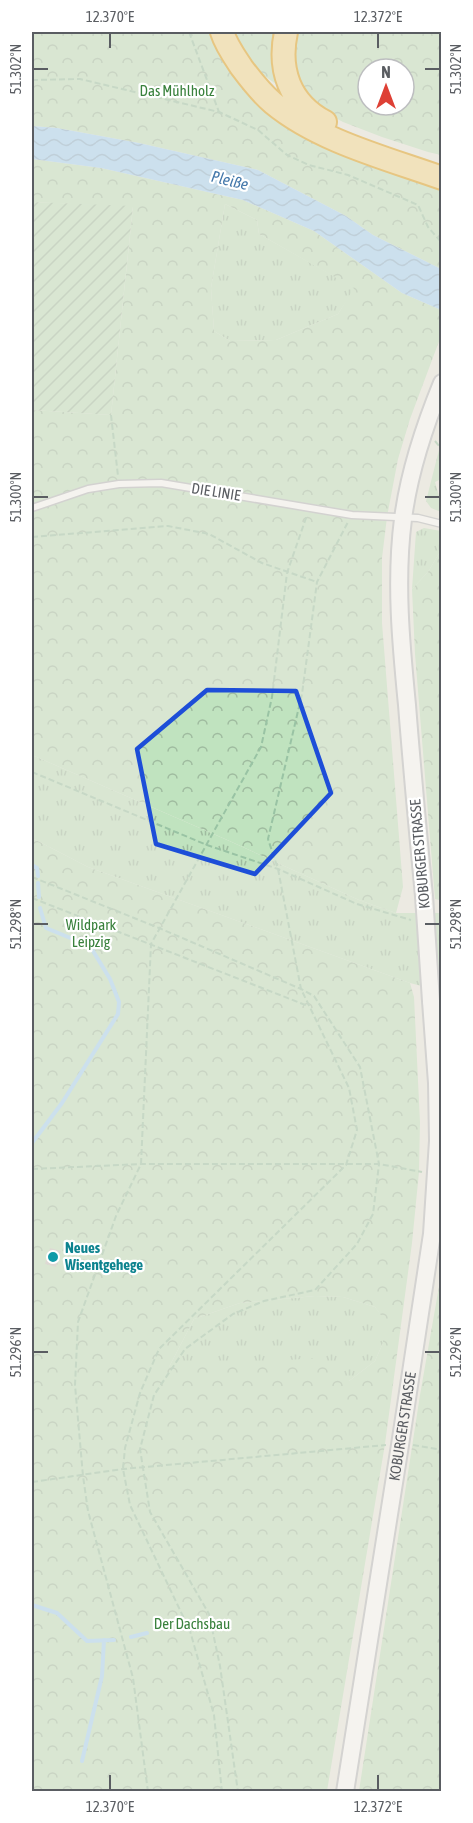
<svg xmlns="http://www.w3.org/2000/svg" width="473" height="1823" font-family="'Asap Condensed',sans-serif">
  <defs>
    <pattern id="grass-tufts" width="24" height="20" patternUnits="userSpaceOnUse" patternTransform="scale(1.5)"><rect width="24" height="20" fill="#c0e3bf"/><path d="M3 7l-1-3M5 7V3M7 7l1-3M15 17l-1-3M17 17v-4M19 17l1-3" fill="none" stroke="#9fbb9f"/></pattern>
    <pattern id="forest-crowns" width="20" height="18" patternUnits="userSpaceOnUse" patternTransform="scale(1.5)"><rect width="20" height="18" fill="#c0e3bf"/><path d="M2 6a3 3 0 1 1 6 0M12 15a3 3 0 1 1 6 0" fill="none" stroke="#9fbb9f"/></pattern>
    <pattern id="garden-furrows" width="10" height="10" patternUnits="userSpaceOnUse" patternTransform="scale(1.5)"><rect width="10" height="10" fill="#c0e3bf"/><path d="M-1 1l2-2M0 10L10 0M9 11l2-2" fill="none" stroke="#9fbb9f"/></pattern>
    <pattern id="water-waves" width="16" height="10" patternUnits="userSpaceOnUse" patternTransform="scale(1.5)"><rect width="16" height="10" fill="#a4d5fa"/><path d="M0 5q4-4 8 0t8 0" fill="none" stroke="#89b0ce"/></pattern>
  </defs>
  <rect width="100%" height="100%" fill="#eceae2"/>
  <path fill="url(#grass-tufts)" d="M225,204L257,220L259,234L355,288L338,314L276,340L230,341L214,331L211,288Z
    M439,450L441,458V468L439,469L441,479L435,482L441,503V512L431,508L426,501Z
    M424,528L441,531V550L428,572L412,589L416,532Z
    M32,755L225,839L359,900L396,913H441V991L410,983L88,867L32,838Z
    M315,1296L343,1297L375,1307L383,1317V1343L375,1361L349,1381L169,1367L194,1319L240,1303Z"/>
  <path fill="url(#forest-crowns)" fill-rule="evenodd" d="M32,32H215L318,140L441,191V269L373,235L346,216L258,170L139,143L57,128L32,126Z
    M230,32H275L272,64L276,84L249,65Z
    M293,32H441V155L428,152L382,137L343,122L326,113L300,90L290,46ZM368,69H404V105H368Z
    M32,159L101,168L243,200L314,231L402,293L441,310V336L410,419L398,459L387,517L382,558V623L403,887L396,913L359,900L225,839L32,755V410L111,415L133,207L32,202ZM225,204L257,220L259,234L354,288L338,314L276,340L230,341L214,331L211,288Z
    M441,550H442L441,908L439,900L435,899L415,654L412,589L428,572Z
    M32,838L88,867L410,983L414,997L420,1122L419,1172L412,1243L385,1444L327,1791H32ZM315,1296L343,1297L375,1307L383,1318V1343L375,1361L349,1381L319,1358L169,1367L194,1319L240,1303Z
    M441,1275V1791H359L420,1395Z"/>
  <path fill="url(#garden-furrows)" d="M32,202L133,206L111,415L32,410Z"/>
  <path fill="url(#water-waves)" d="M32,126L57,128L139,143L258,170L346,216L373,235L441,269V310L402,293L314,231L243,200L101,168L32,159Z"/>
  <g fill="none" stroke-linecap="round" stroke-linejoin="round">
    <path stroke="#a4d5fa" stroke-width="4" d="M32,865L37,868L38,876
      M38,883L39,897
      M32,1143L62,1103L118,1014L119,1002L110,979L90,946L46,928L40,908
      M32,1605L57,1613L87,1641L114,1640
      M131,1637L147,1633
      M82,1761L102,1676L104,1640"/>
  </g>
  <path fill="#cac6c1" d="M50,1248L61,1251L56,1267L45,1264Z"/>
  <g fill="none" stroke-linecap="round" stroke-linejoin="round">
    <defs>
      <path id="lane" d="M32,508L88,489L119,484L161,483L352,515L418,518L442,524"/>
      <g id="secondary">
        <path d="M424,896C418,833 412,769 407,705C401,644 395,581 403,519C409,472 424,427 442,383"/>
        <path id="s1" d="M345,1792L400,1445L432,1234L438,1141L437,1083L431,1001"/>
      </g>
      <path id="highway" d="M222,32C226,45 234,56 242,68C251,80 261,93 273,103C319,141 386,158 442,178
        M286,32C278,69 289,103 325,122"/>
    </defs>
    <use href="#lane" stroke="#b4b7bb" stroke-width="9"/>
    <use href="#secondary" stroke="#b5b8bd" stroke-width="20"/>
    <use href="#highway" stroke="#e09b0d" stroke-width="26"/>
    <path stroke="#99c3a4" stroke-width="2" stroke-dasharray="6 3" stroke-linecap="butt" d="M189,32L219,112
      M32,80L80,79L219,112L258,130L287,155L309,165L348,175L418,205L428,227L442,243
      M111,415L118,476
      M435,441L440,447L442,453
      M32,537L168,526L209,534L262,563L317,582
      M32,772L207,845L278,869L357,904L411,920
      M32,877L159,928L301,989L314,996L360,1067L379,1164L373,1214L357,1244L315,1290L264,1301L233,1314L185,1349L154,1395L140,1449L150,1512L209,1614L220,1666L238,1792
      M32,898L308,1006
      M32,1169L141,1164H379L422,1172
      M413,1445L442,1450
      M32,1482L123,1469L386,1445
      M148,1792L133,1678L88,1511L83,1476L75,1385L78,1322L116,1216L141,1164L151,944L261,747L272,697L287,573L307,515
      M222,1792L214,1715L190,1631L130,1505L123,1469L125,1448L140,1393L159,1349L346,1165L357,1130L349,1088L301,989L278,869L268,839L302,694L317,582L348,522"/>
    <use href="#lane" stroke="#fff" stroke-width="6"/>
    <use href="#secondary" stroke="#fff" stroke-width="16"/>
    <use href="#highway" stroke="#f6da8e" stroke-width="22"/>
    <defs>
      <path id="secondary-bridge" d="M424,896L431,1001"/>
    </defs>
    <use href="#secondary-bridge" stroke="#b5b8bd" stroke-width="20" stroke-linecap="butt"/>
    <use href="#secondary-bridge" stroke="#fff" stroke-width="16"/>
  </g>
  <path d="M0 0H473V1823H0ZM207,690L296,691L331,793L255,874L156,844L137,749Z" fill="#eceae2" fill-opacity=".55" fill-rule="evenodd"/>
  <path fill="none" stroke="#1d4ed8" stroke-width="4.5" stroke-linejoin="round" d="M207,690L296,691L331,793L255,874L156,844L137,749Z"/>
  <path fill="none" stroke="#5a5d62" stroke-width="2" d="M110,33V48M378,33V48M33,69H48M425,69H440M33,497H48M425,497H440M33,924H48M425,924H440M33,1352H48M425,1352H440M110,1775V1790M378,1775V1790"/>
  <circle fill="#0f9aa8" stroke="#fff" stroke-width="2" cx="53" cy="1257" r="6"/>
  <g text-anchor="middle" stroke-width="4.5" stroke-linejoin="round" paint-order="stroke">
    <g font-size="15" fill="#39813c" stroke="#fff">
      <text x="177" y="96">Das Mühlholz</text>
      <text x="91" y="930">Wildpark<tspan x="91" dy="17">Leipzig</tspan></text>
      <text x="192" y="1629">Der Dachsbau</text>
    </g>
    <g font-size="15" fill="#5a5d62" stroke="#fff">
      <text transform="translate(216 492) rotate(9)" y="5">DIE LINIE</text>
      <text transform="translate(420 854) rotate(-95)" y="5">KOBURGER STRASSE</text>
      <text dy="5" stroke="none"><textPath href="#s1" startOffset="370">KOBURGER STRASSE</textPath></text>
    </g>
    <g font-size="15" font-weight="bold" fill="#0d838f" stroke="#fff" text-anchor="start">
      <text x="65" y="1253">Neues<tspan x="65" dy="17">Wisentgehege</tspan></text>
    </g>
    <g font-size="16" font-style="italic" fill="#4377aa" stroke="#fff">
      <text transform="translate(230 180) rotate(14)" y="6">Pleiße</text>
    </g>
  </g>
  <rect width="473" height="1823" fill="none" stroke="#ffffff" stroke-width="66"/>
  <g transform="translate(386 87)"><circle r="28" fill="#ffffff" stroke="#bdbec0" stroke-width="1.5"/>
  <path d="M0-4.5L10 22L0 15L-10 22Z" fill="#de4035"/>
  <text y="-9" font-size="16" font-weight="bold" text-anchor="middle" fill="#5a5d62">N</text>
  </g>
  <rect x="33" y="33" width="407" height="1757" fill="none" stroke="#5a5d62" stroke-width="2"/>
  <g font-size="15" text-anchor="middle" fill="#5a5d62">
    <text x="110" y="22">12.370°E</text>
    <text x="378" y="22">12.372°E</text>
    <text transform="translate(16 69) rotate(-90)" y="5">51.302°N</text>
    <text transform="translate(456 69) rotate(-90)" y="5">51.302°N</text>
    <text transform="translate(16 497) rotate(-90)" y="5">51.300°N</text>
    <text transform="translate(456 497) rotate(-90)" y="5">51.300°N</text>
    <text transform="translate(16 924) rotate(-90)" y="5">51.298°N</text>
    <text transform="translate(456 924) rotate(-90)" y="5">51.298°N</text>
    <text transform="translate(16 1352) rotate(-90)" y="5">51.296°N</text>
    <text transform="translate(456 1352) rotate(-90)" y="5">51.296°N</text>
    <text x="110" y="1812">12.370°E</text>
    <text x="378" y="1812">12.372°E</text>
  </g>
</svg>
